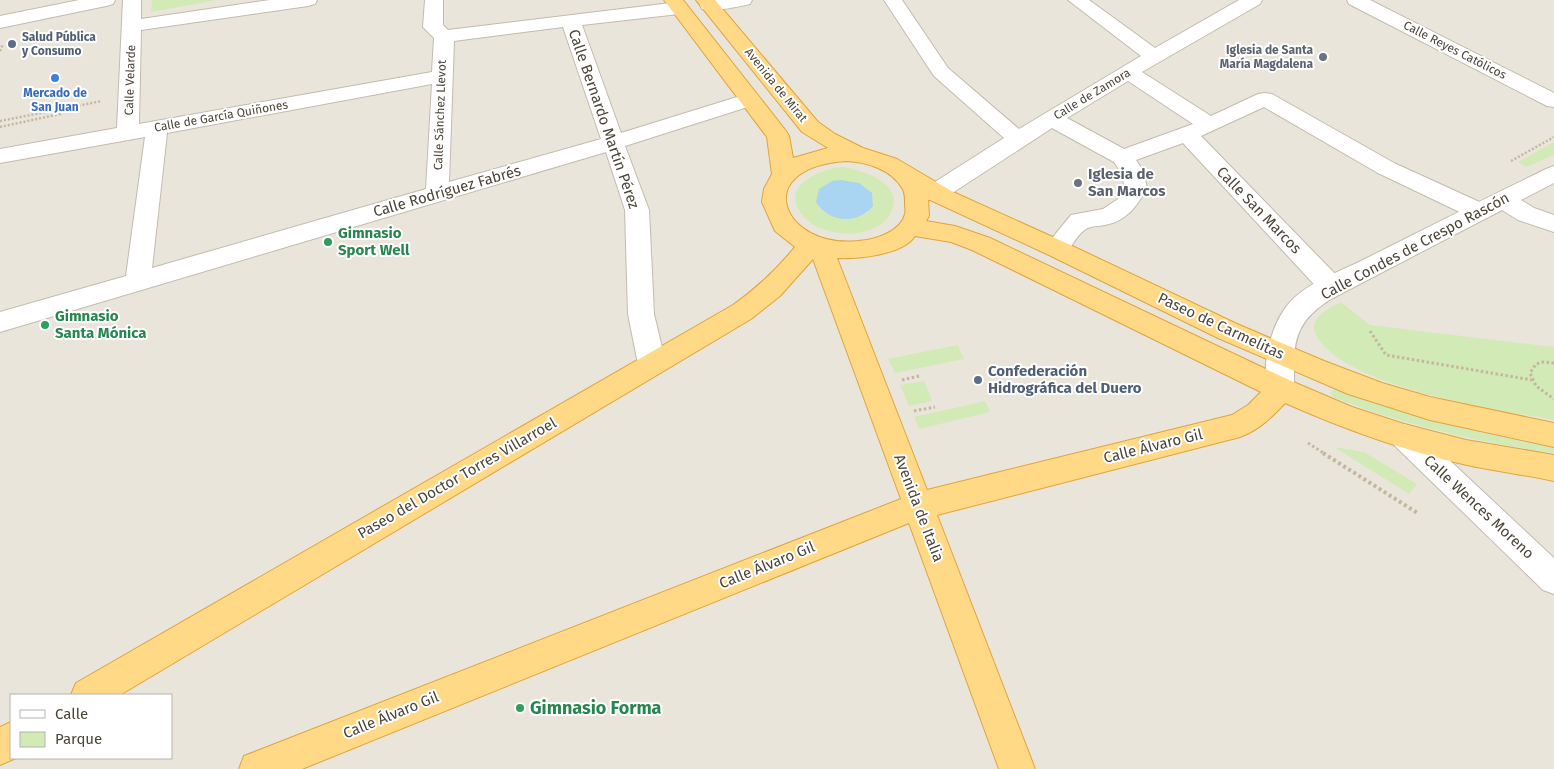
<svg xmlns="http://www.w3.org/2000/svg" width="1554" height="769" font-family="'Fira Sans',sans-serif">
  <rect width="100%" height="100%" fill="#f6f3ec"/>
  <path fill="#eae5da" fill-rule="evenodd" d="M0,0H1554V769H0ZM11,695H171V758H11Z"/>
  <path fill="#d2eab5" fill-rule="evenodd" d="M152,0H217L151,12Z
    M1554,142V155L1526,167L1518,162Z
    M842,167C865,170 910,186 888,217C871,240 824,238 805,218C777,188 816,170 842,167ZM832,181L869,212C853,222 833,221 819,208V189Z
    M1341,302L1370,325L1554,347V420C1495,409 1355,389 1319,340C1304,320 1326,310 1341,302Z
    M958,345L964,359L895,373L888,359Z
    M924,381L932,401L909,406L900,385Z
    M1335,389C1406,415 1479,434 1554,448V453C1480,443 1405,425 1335,398L1330,393Z
    M985,401L990,412L919,429L914,417Z
    M1334,447L1364,452L1417,484L1409,494Z"/>
  <path fill="#a9d4f2" d="M841,180L859,183L872,193L873,206C858,225 828,223 816,202L819,189L832,181Z"/>
  <g fill="none" stroke-linecap="round" stroke-linejoin="round">
    <defs>
      <path id="pedestrian" d="M707,0H752L750,4C736,7 716,12 702,9L700,5L702,1Z
        M884,0H902L948,68L1019,129L1141,56L1068,0H1089L1155,48L1239,0H1262L1260,4L1142,72L1211,116L1258,94L1265,93L1272,94L1394,163L1486,205L1490,211L1486,217L1478,219L1470,217L1378,173L1264,107L1201,136L1341,280L1345,287L1341,294L1332,296L1323,294L1183,143L1136,160L1143,171L1147,188C1137,206 1127,221 1105,225C1100,226 1090,226 1086,229C1070,239 1072,261 1047,254L1044,248L1071,215L1103,209L1118,199L1125,188L1121,172L1114,162L1052,128L943,199L935,201L927,199L923,193L927,187L1004,138L934,76ZM1128,81L1193,124L1124,149L1067,118Z"/>
      <path id="minor" d="M79,0H115L113,4L106,6L0,28V16Z
        M123,0H141V19L270,0H317L315,4L308,6L141,30L139,124L432,72L434,38L423,27L425,0H443V25L448,30L679,2L686,4L688,8L686,12L679,14L582,25L621,133L750,93L757,94L760,99L757,104L625,146L649,210L654,314L666,364L662,372L652,375L642,372L638,364L628,314L625,210L606,152L0,332V312L126,276L145,137L0,163V149L117,128ZM563,27L601,139L449,182L454,41ZM432,84L426,189L152,268L167,133Z
        M1347,0H1370L1554,93V107L1547,106L1349,4Z
        M1554,166V183L1521,200L1534,208L1554,215V232L1518,220L1502,210L1331,299C1301,318 1293,335 1294,370C1294,381 1295,388 1291,397L1281,400L1271,397C1258,371 1271,322 1291,301C1309,282 1339,272 1363,260C1424,229 1485,199 1546,169Z
        M1404,424L1414,427L1554,558V594L1543,590L1394,445L1390,436L1394,427Z"/>
      <path id="trunk" d="M664,0H683L786,131L789,136L793,158L828,148L802,132L696,0H715L818,122L835,134L863,148L897,159L953,192L1066,243L1237,324L1324,361L1382,383L1430,397L1554,423V447L1430,420L1348,394L1218,338L1049,255L928,199L929,216L926,221L955,226L990,238L1291,381L1352,407L1404,424L1466,440L1554,455V481C1525,475 1496,471 1467,465C1404,451 1344,429 1285,403C1272,417 1259,430 1240,437L937,515L1035,769H999L909,523L302,769H239L244,756L257,751L901,499L813,259L780,296L751,319L120,695H71L76,683L733,305C757,288 777,269 795,247L775,231L762,202L764,189L772,174L767,137ZM846,161C866,162 891,169 902,188C905,192 905,197 905,203C905,206 906,211 905,214C901,232 874,240 858,241C783,249 748,168 846,161ZM915,236L951,242L972,250L1261,392L1248,405L1232,415L927,490L837,258C858,259 903,255 915,236Z
        M11,722V758H16L0,765V727Z"/>
    </defs>
    <use href="#pedestrian" stroke="#c2bbae" stroke-width="2"/>
    <use href="#minor" stroke="#c2bbae" stroke-width="2"/>
    <use href="#trunk" stroke="#e0a43c" stroke-width="2"/>
    <path stroke="#c4b79f" stroke-width="2.5" stroke-dasharray="2 2" stroke-linecap="butt" d="M0,51L3,44
      M0,121L102,101
      M0,127L60,114L61,109
      M1511,161L1554,137"/>
    <path stroke="#c4b79f" stroke-width="3" stroke-dasharray="2.5 2.5" stroke-linecap="butt" d="M1370,331L1386,355L1532,380
      M1554,363L1543,362L1536,364L1530,373L1536,386L1554,399
      M902,380L919,376
      M914,411L935,407
      M1308,443L1325,454"/>
    <path stroke="#c4b79f" stroke-width="4" stroke-dasharray="3 3" stroke-linecap="butt" d="M1323,453L1419,514"/>
    <use href="#pedestrian" fill="#fff" fill-rule="evenodd"/>
    <use href="#minor" fill="#fff" fill-rule="evenodd"/>
    <use href="#trunk" fill="#ffd985" fill-rule="evenodd"/>
  </g>
  <g fill="#5c6f8a" stroke="#fff" stroke-width="2">
    <circle cx="12" cy="44" r="5"/>
    <circle cx="978" cy="380" r="5"/>
  </g>
  <g fill="#6b7280" stroke="#fff" stroke-width="2">
    <circle cx="1323" cy="57" r="5"/>
    <circle cx="1078" cy="183" r="5"/>
  </g>
  <circle fill="#3f7fe0" stroke="#fff" stroke-width="2" cx="55" cy="78" r="5"/>
  <g fill="#2e9e5b" stroke="#fff" stroke-width="2">
    <circle cx="328" cy="242" r="5"/>
    <circle cx="45" cy="325" r="5"/>
    <circle cx="520" cy="708" r="5"/>
  </g>
  <g text-anchor="middle" stroke-width="4" stroke-linejoin="round" paint-order="stroke">
    <g font-size="12" font-weight="bold" fill="#4e5e75" stroke="#fff" text-anchor="start">
      <text x="22" y="41">Salud Pública<tspan x="22" dy="14">y Consumo</tspan></text>
    </g>
    <g font-size="12" font-weight="bold" fill="#5b616d" stroke="#fff" text-anchor="end">
      <text x="1313" y="54">Iglesia de Santa<tspan x="1313" dy="14">María Magdalena</tspan></text>
    </g>
    <g font-size="12" fill="#4b4439" stroke="#fff">
      <text transform="translate(1455 50) rotate(27)" y="4">Calle Reyes Católicos</text>
      <text transform="translate(130 80) rotate(-88)" y="4">Calle Velarde</text>
      <text transform="translate(776 85) rotate(51)" y="4">Avenida de Mirat</text>
      <text transform="translate(1092 94) rotate(-31)" y="4">Calle de Zamora</text>
      <text transform="translate(440 115) rotate(-88)" y="4">Calle Sánchez Llevot</text>
      <text transform="translate(221 116) rotate(-10)" y="4">Calle de García Quiñones</text>
    </g>
    <g font-size="12" font-weight="bold" fill="#366cbe" stroke="#fff">
      <text x="55" y="97">Mercado de<tspan x="55" dy="14">San Juan</tspan></text>
    </g>
    <g font-size="15" fill="#4b4439" stroke="#fff">
      <text transform="translate(604 119) rotate(71)" y="5">Calle Bernardo Martín Pérez</text>
      <text transform="translate(447 191) rotate(-16)" y="5">Calle Rodríguez Fabrés</text>
      <text transform="translate(1259 210) rotate(46)" y="5">Calle San Marcos</text>
      <text transform="translate(1415 246) rotate(-28)" y="5">Calle Condes de Crespo Rascón</text>
      <text transform="translate(1221 326) rotate(25)" y="5">Paseo de Carmelitas</text>
      <text transform="translate(1153 446) rotate(-14)" y="5">Calle Álvaro Gil</text>
      <text transform="translate(457 478) rotate(-30)" y="5">Paseo del Doctor Torres Villarroel</text>
      <text transform="translate(1479 507) rotate(43)" y="5">Calle Wences Moreno</text>
      <text transform="translate(919 508) rotate(69)" y="5">Avenida de Italia</text>
      <text transform="translate(767 565) rotate(-22)" y="5">Calle Álvaro Gil</text>
      <text transform="translate(391 715) rotate(-22)" y="5">Calle Álvaro Gil</text>
    </g>
    <g font-size="15" font-weight="bold" fill="#5b616d" stroke="#fff" text-anchor="start">
      <text x="1088" y="179">Iglesia de<tspan x="1088" dy="17">San Marcos</tspan></text>
    </g>
    <g font-size="15" font-weight="bold" fill="#27864d" stroke="#fff" text-anchor="start">
      <text x="338" y="238">Gimnasio<tspan x="338" dy="17">Sport Well</tspan></text>
      <text x="55" y="321">Gimnasio<tspan x="55" dy="17">Santa Mónica</tspan></text>
    </g>
    <g font-size="15" font-weight="bold" fill="#4e5e75" stroke="#fff" text-anchor="start">
      <text x="988" y="376">Confederación<tspan x="988" dy="17">Hidrográfica del Duero</tspan></text>
    </g>
    <g font-size="18" font-weight="bold" fill="#27864d" stroke="#fff" text-anchor="start">
      <text x="530" y="714">Gimnasio Forma</text>
    </g>
  </g>
  <rect x="10" y="694" width="162" height="65" fill="#ffffff" stroke="#b7b4b0"/>
  <rect x="20" y="710" width="25" height="8" fill="#ffffff" stroke="#b7b4b0"/>
  <text x="55" y="719" font-size="15" fill="#4b4439">Calle</text>
  <rect x="20" y="732" width="25" height="15" fill="#d2eab5" stroke="#b7b4b0"/>
  <text x="55" y="744" font-size="15" fill="#4b4439">Parque</text>
</svg>
